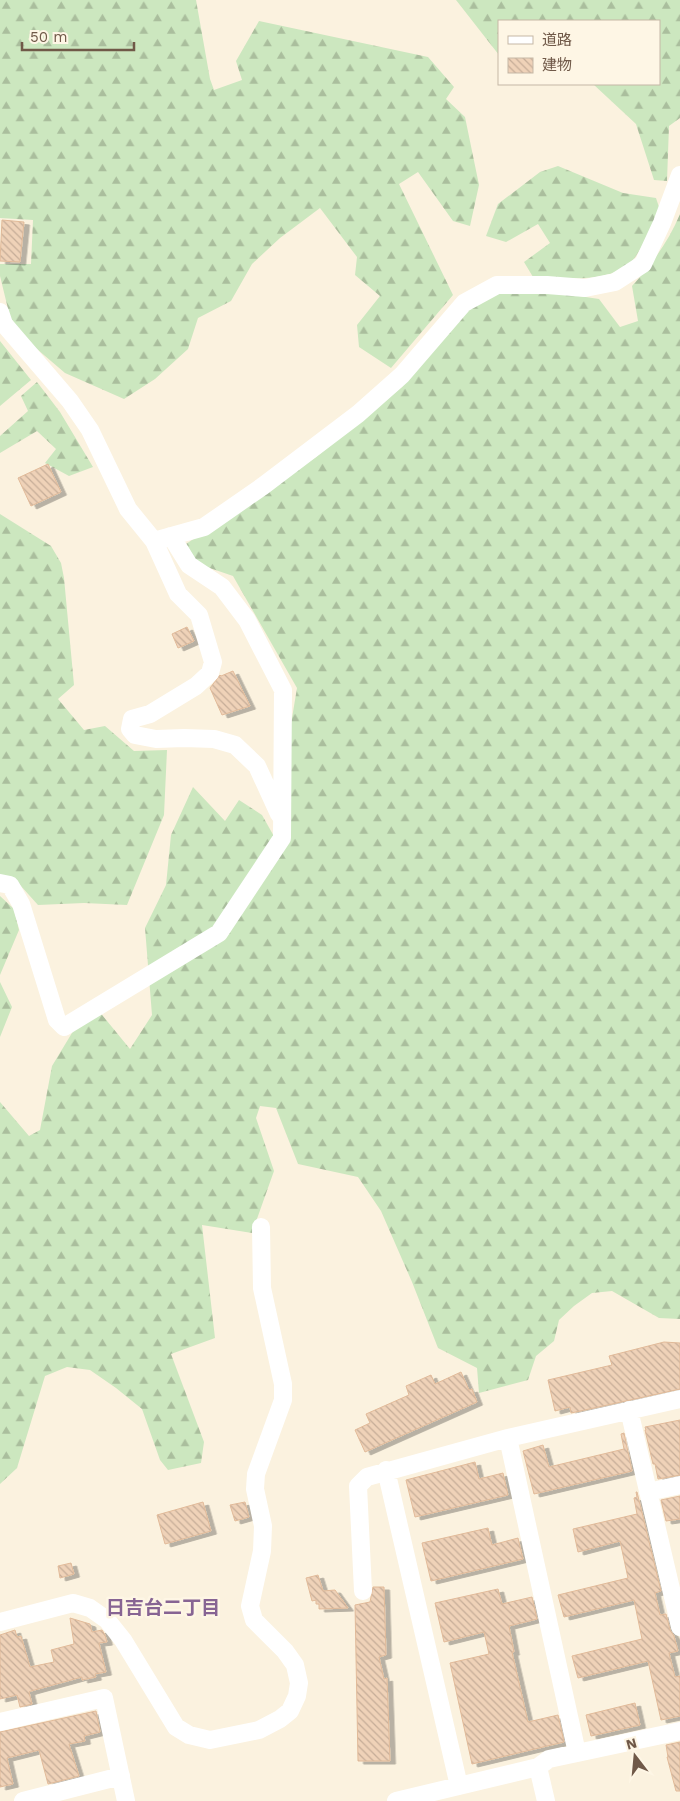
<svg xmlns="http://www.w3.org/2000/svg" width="680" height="1801" font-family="'Work Sans','Noto Sans JP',sans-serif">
  <defs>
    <pattern id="forest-firs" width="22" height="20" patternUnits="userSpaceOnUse" patternTransform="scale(1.25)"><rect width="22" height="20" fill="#cce7bf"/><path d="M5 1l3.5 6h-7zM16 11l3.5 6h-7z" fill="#aabe9d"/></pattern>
    <pattern id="building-back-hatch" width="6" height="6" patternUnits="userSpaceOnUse" patternTransform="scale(1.25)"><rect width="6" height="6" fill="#efd2b8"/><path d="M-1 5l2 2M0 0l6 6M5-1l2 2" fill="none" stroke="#c6ad98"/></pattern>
    <filter id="shadow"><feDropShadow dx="5.5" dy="3" stdDeviation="0" flood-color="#0004"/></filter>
  </defs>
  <rect width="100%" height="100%" fill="#fbf2df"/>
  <path fill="url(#forest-firs)" d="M0,0H196L210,79L214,90L242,80L236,61L259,21L428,57L454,87L446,99L465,117L479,185L470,226L453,221L418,172L399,184L453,295L391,368L359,347L357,325L380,296L355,275L357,257L320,208L280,238L252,264L231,301L198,318L188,349L155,379L124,399L65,373L24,338L10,317L0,276V264H31L33,220L0,218Z
    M456,0H680V118L669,126L667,181L654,180L636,124L593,84H659V21H499V55Z
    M558,166L623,193L656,198L661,213C654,224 637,259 628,265C602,284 563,277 533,277L524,262L550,243L538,224L506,242L486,236L498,204L540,172Z
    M680,214V1319L659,1318L612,1291L592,1293L574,1306L559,1320L554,1341L536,1356L528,1380L479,1393L477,1368L438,1348L412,1282L381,1211L358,1177L298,1164L276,1108L260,1106L256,1118L274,1171L252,1233L202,1225L215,1338L171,1354L204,1442L201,1463L168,1470L160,1460L142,1409L116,1388L90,1370L67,1367L45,1376L17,1468L0,1484V1102L29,1136L40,1130L52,1066L75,1028L98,1010L130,1049L152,1015L145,928L166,885L171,835L193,787L225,821L239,800L262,815L280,847L288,742L297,688L233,576L198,564L186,544L316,457L402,387L465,309L502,289L546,291L599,299L620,327L638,321L632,286C651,265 669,241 680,214Z
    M0,341L31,380L0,406Z
    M37,382L60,412L93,467L69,476L45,463L56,449L37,431L0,453V436L28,411L21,396Z
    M0,514L51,546L61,563L64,578L74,685L58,699L84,730L105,726L134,751L167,750L164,815L127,905L84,903L38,905L20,885L0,874Z
    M0,896L14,909L19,930L0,975Z
    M0,982L12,1007L0,1037Z"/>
  <path fill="url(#building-back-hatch)" stroke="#e1ba99" filter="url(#shadow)" d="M2,220L24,222L20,262L0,261Z
    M48,464L61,492L31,506L18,478Z
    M187,627L194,641L178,648L172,634Z
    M233,671L250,706L222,715L210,688L220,675L221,676Z
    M664,1342L680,1343V1389L571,1413L570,1407L555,1411L548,1380L612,1365L609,1356Z
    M461,1372L469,1390L472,1389L477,1402L365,1452L355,1430L370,1423L366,1414L409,1395L406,1386L431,1375L435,1384Z
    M680,1420V1475L658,1479L655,1464H653L645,1430H646L645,1427Z
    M624,1433L632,1471L534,1494L523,1451L543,1445L549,1467L624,1449L621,1434Z
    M475,1462L479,1479L503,1473L508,1495L415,1517L406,1480Z
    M636,1492H637L661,1591L655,1593L660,1615L666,1614L670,1630L674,1636L678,1651L669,1653L675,1677L680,1676V1716L661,1720L648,1661L578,1678L572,1656L642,1639L634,1600L564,1617L558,1595L628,1578L620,1541L578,1552L573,1529L637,1514L634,1498L637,1497Z
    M680,1496V1519L666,1521L661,1500Z
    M203,1502L211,1531L165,1544L157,1515Z
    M245,1502L249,1517L235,1521L230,1505Z
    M488,1528L492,1545L518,1538L523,1559L431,1581L422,1543Z
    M71,1563L74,1574L60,1578L58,1566Z
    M318,1575L323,1591L335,1590L348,1608L319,1609V1604H316V1600L312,1601L306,1578Z
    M373,1587H384L386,1655L379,1657L384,1679L387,1678L390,1761H358L355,1605L370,1602Z
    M498,1589L502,1604L532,1597L537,1619L509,1626L514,1652H512L528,1722L558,1715L564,1742L472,1764L450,1663L489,1654L484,1632L444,1642L435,1603Z
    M70,1618L90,1624L92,1632L102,1630L105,1635L107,1642L99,1643L106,1672L95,1674L96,1677L82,1680V1677L31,1691L29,1692L32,1704L20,1707L17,1695L0,1699V1635L15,1630L17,1637L21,1636L30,1667L54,1662L51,1650L74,1644Z
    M635,1703L640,1725L591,1736L586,1715Z
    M96,1711L100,1732L84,1736L85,1741L69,1744L79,1776L48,1784L39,1750L7,1758L13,1784L0,1787V1732Z
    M680,1742V1791H676L667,1757H668L666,1745Z"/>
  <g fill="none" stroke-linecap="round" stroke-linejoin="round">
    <path stroke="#fff" stroke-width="18" d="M0,312L4,324L70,401L90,430L128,509L154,541L204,527L263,486L358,414L402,375L464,303L497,285H547L585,288L615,282L643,264L662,223L680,175
      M154,541L178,594L199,615L213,662L210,673L196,686L150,714L132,719L130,729L135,735L156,739L184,738L214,739L235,745L257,766L279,814
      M0,883L10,885L21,904L57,1020L64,1027L219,933L282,838L283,690L247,620L222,587L189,565L171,536
      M629,1410L680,1627
      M508,1438L577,1753
      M386,1470L459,1786
      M648,1492L680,1485
      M363,1591L358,1486L367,1477L508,1438L680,1399
      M0,1622L73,1603L90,1608L107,1620L123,1640L176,1727L189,1735L210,1740L259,1730L280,1719L290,1711L297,1696L299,1683L295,1665L285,1651L254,1620L250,1606L262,1551L263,1526L255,1489L256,1474L283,1400V1384L262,1288L261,1227
      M0,1722L104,1698L126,1801
      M538,1767L549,1759L680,1731
      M23,1801L121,1776
      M396,1801L538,1767L546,1801"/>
  </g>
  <g text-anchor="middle" stroke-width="5" stroke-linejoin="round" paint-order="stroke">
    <g font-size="19" font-weight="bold" fill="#876493" stroke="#fef6e5">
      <text x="163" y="1614">日吉台二丁目</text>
    </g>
  </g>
  <rect x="498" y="20" width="162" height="65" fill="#fef6e5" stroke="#c5b7a6"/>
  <rect x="508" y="36" width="25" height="8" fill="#ffffff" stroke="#c5b7a6"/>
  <text x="542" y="45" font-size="15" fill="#705948">道路</text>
  <rect x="508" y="58" width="25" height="15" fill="url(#building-back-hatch)" stroke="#c5b7a6"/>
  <text x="542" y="70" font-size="15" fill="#705948">建物</text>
  <g transform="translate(635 1756) rotate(344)" stroke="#fef6e5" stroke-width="4" paint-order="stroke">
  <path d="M0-4L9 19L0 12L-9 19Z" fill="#705948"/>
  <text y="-8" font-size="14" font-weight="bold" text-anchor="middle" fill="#705948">N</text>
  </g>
  <path d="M22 42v8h112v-8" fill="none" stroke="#705948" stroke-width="2.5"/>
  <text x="30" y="42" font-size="15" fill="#705948" stroke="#fef6e5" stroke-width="4" paint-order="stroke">50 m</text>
</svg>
